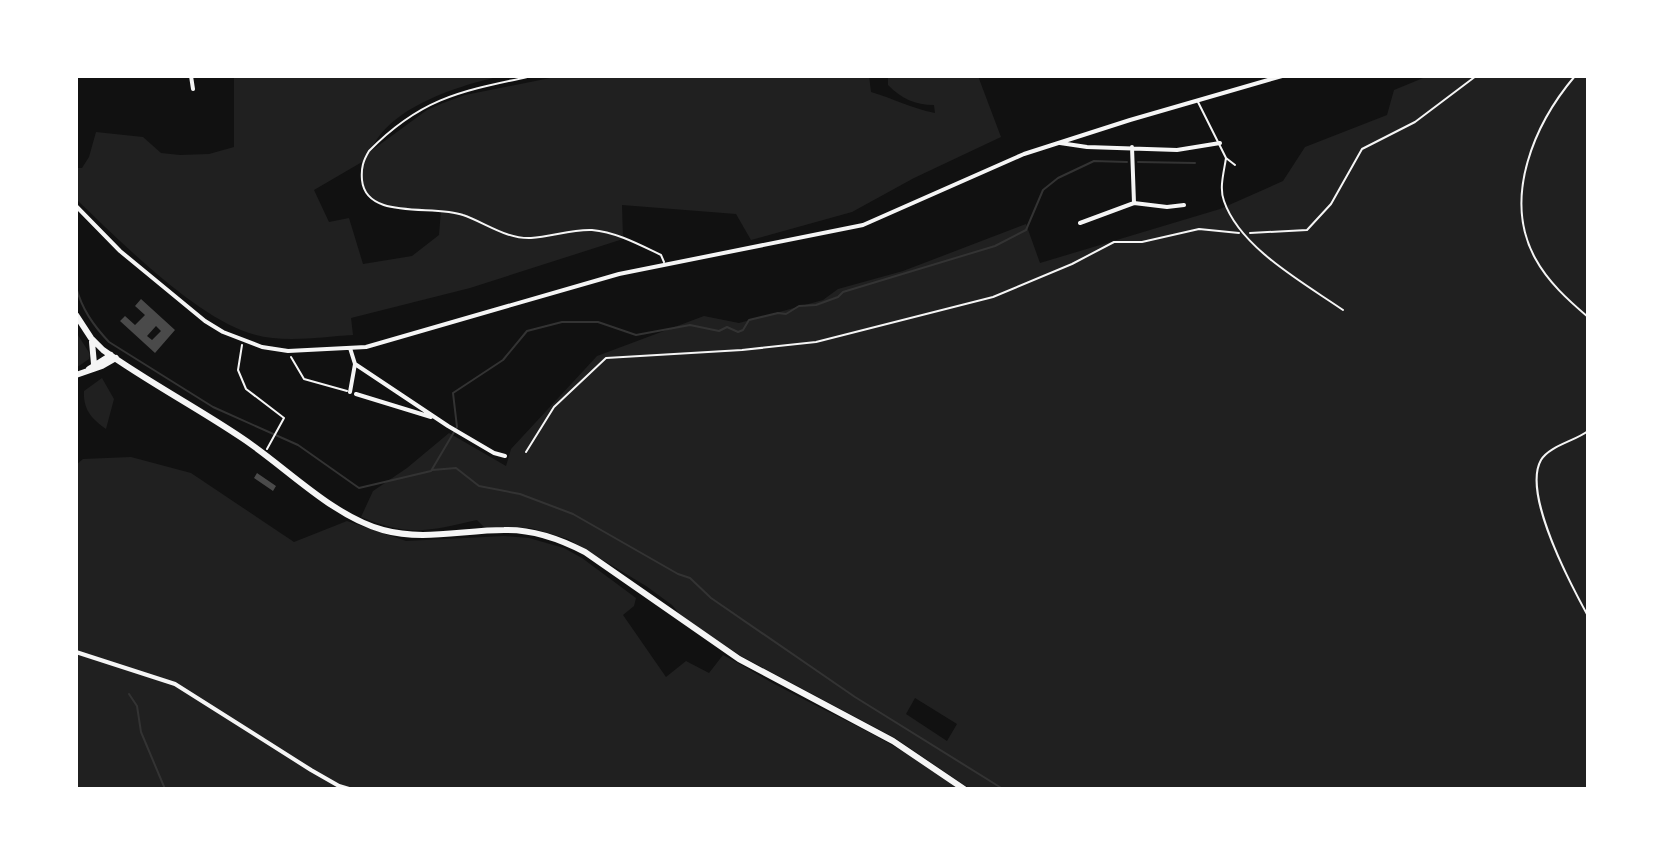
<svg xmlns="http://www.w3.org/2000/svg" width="1664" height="865" font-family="Raleway,sans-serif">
  <rect width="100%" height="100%" fill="#111"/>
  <path fill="#202020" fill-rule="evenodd" d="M234,76H502C460,85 388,107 371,151L427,110L443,103L465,95L560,76H869L871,92C895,99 910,108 935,113L934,105C915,105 902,99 888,85V76H978L1001,137L914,178L852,212L751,240L736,214L622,205L623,239L470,288L351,318L353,335C319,337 282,344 249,333C192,314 120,241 76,199V168H82L89,157L96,132L143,137L161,153L180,155L209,154L234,147ZM362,162C363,170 361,180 364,188C373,217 419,208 441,210L439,235L412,256L363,264L349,218L329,222L314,190Z
    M1428,76H1588V789H970L895,738L741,656L682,617L672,605L646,586L568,539L531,528L484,527L477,520C429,531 409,537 361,517L373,491L407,468L449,433L506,466L511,449L597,356L704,316L739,323L823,300L838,289L903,271L1026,224L1040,263L1220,209L1283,181L1305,147L1387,115L1394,90ZM915,698L957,724L947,741L906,714Z
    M76,332L90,354L89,359L76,368Z
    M102,378L114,399L106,429C92,419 83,410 84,391Z
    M131,457L191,473L294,542L347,521L406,541L504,536L529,538L564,548L582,558L636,598L634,606L623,615L666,677L686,661L709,673L723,655C743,665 762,678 782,688C842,720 905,746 958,789H76V465L83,459Z"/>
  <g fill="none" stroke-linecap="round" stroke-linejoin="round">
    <path stroke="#333" stroke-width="2" d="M1138,162L1195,163
      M76,287C82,309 93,325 109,342L213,407L298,445L359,488L431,471L457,427L453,393L503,360L527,331L562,322H598L636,335L690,325L719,331L727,327L738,332L743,330L749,320L778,313L786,314L799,306L816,305L838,297L843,292L995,246L1026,230L1043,190L1058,178L1094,161L1127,162
      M432,470L456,468L479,486L520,494L573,514L678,574L690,578L711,598L855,697L1003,789
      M129,694L137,706L141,732L165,789"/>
  </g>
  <path fill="#4a4a4a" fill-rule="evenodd" d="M141,299L175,330L155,353L120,321L125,316L135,325L145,315L135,306ZM156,326L161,331L152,340L147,336Z
    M257,473L276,486L273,491L254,478Z"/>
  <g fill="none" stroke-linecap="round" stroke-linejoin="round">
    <path stroke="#f5f5f5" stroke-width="2" d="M1575,76C1535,123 1502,197 1535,258C1548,282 1568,300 1588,317
      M1250,233L1307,230L1331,204L1362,149L1415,122L1476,76
      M242,345L238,370L246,389L284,418L267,449
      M291,357L304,379L347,391
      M1588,431C1575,441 1549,446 1541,460C1522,493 1571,585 1588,616
      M526,452L554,407L606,358L742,350L816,342L993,297L1072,264L1114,242H1142L1199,229L1239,233"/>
    <path stroke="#f5f5f5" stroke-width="2" d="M532,76C462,91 422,97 369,151C363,161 361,168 362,180C366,221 434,204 463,215C486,223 506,239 531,238C551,237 572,229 592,230C616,232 640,245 661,255L664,262
      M1198,102L1226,158L1235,165
      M1226,158C1224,172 1219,188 1224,201C1240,248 1304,283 1343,310"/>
    <path stroke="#f5f5f5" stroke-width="4" d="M191,76L193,89
      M1060,143L1087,147L1177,150L1220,143
      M1134,203L1167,207L1184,205
      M76,206L120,251L205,321L223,332L262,347L288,351L366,347L619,274L863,225L1024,154L1130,120L1282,76
      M1080,223L1134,203L1132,147
      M350,348L355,364L448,426L494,453L505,456
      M350,392L355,364
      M356,394L431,417
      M76,652L175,684L311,770L339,786L349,789"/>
    <path stroke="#f5f5f5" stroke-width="6" d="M76,315L91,338L103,350C148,382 196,407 242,438C286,467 332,516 383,530C423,541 463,530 504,530C532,529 560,539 585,552L739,659L893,741L964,789
      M92,342L94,364
      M89,369L111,355
      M76,375L102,366L116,358"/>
  </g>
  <rect width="1664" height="865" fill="none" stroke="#ffffff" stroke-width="156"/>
</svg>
